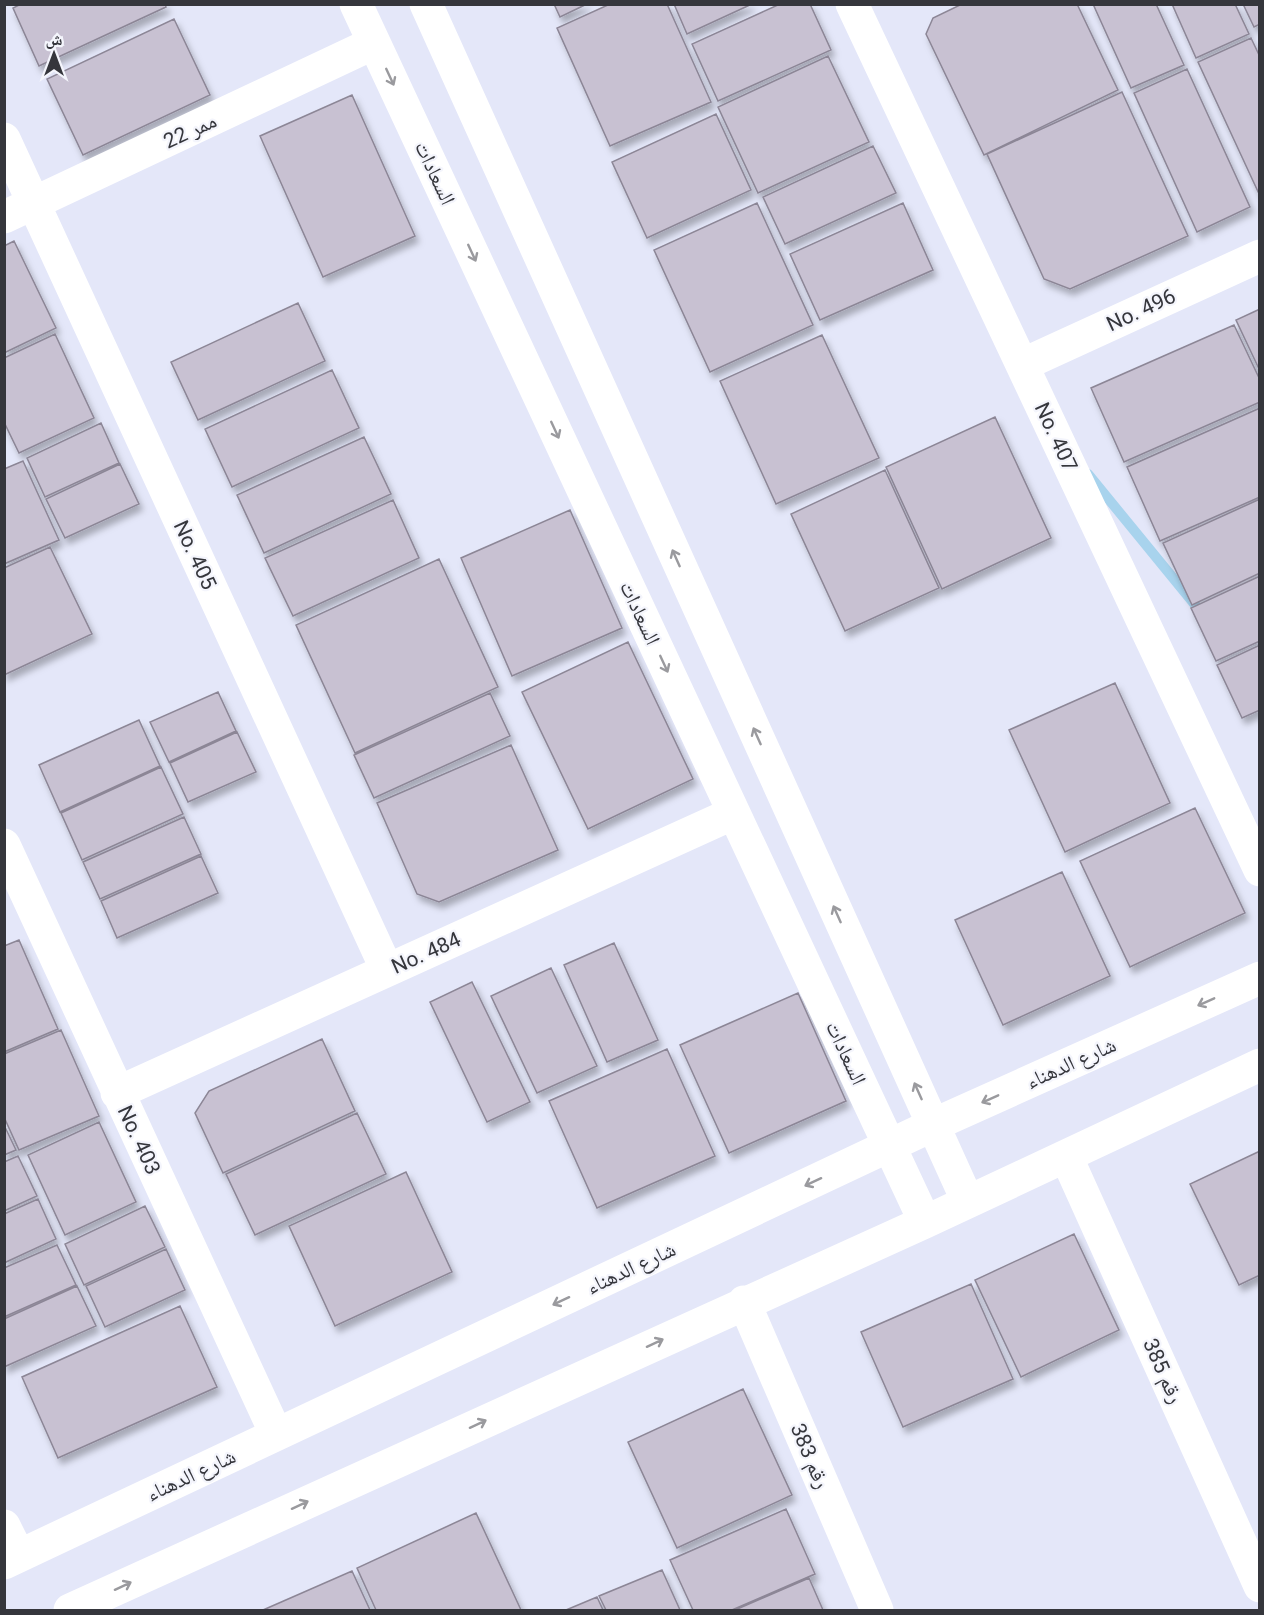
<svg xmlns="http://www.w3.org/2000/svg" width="1264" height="1615" font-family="Roboto,'Noto Naskh Arabic',sans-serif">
  <defs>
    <filter id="shadow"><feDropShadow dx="3.5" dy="6" stdDeviation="3" flood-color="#0004"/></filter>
  </defs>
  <rect width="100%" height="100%" fill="#e4e7f9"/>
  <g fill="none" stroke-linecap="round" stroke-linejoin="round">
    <path stroke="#a8d3ed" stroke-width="10" d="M1088,474L1196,606"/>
  </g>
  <path fill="#c8c1d2" stroke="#8c8696" stroke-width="1.5" filter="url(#shadow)" d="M21,4H165L166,7L39,66L13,8Z
    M554,4H587L560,17Z
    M610,4H667L711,102L610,146L557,28Z
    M674,4H752L687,34Z
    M780,4H810L831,50L718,101L692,44Z
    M962,4H1077L1118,90L984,155L926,34L933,18Z
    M1093,4H1156L1184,65L1131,88Z
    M1172,4H1235L1249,34L1196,58Z
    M1243,4H1260V24L1254,27Z
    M174,19L210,95L83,155L47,79Z
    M1251,38L1260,57V196L1198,62Z
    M828,56L869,142L758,193L718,107Z
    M1187,69L1250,207L1197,232L1134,93Z
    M1122,92L1188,236L1070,289L1044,279L987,154Z
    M352,95L415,236L323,277L260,136Z
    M716,114L751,190L647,238L612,162Z
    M873,146L896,193L785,244L763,197Z
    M757,203L813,325L710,372L654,250Z
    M903,203L933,270L820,320L790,254Z
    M14,241L56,328L4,353V246Z
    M298,303L325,361L198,420L171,362Z
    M1260,309V371L1236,320Z
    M1234,325L1260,380V402L1124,462L1091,388Z
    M55,334L94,418L19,453L4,422V358Z
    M822,335L879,458L776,504L720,381Z
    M332,370L359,428L232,487L205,429Z
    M1260,408V497L1160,541L1127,467Z
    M995,417L1051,538L942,589L886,467Z
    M101,423L119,463L45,497L27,458Z
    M364,437L391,494L264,553L237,495Z
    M23,461L59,540L4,564V469Z
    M120,464L139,504L65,538L46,499Z
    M885,470L939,588L845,631L791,514Z
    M1260,499V573L1192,605L1163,543Z
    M393,500L419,558L293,616L265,558Z
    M570,510L622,628L512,676L461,558Z
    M50,547L92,634L4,675V568Z
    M439,559L498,687L355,753L296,625Z
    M1260,576V641L1216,661L1191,608Z
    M628,642L693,779L588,829L522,692Z
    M1260,645V710L1242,718L1217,665Z
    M1115,683L1170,803L1065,852L1009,730Z
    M218,692L236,731L169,762L150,722Z
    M490,693L510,736L374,798L354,755Z
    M139,720L160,766L60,812L39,765Z
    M237,732L256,772L188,802L170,763Z
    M511,745L558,850L439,902L417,894L377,803Z
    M161,767L183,814L82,860L61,813Z
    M1195,808L1245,913L1130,967L1080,861Z
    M184,817L201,854L100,899L83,862Z
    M201,856L218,893L117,938L101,901Z
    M1062,872L1110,976L1003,1025L955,920Z
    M19,940L58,1029L4,1052V946Z
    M614,943L658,1040L607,1062L564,965Z
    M551,968L597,1066L537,1093L491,996Z
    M472,982L530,1102L487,1122L430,1002Z
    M798,993L846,1101L729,1153L680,1045Z
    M61,1030L99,1116L19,1150L4,1117V1054Z
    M322,1039L355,1111L223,1173L195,1113L209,1091Z
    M667,1049L715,1156L597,1208L549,1101Z
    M357,1113L386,1174L255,1235L226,1174Z
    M99,1122L136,1202L65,1235L28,1155Z
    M4,1125L16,1150L4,1155Z
    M1260,1151V1275L1239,1285L1190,1184Z
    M18,1156L37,1196L4,1211V1162Z
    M406,1172L452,1272L335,1326L289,1226Z
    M38,1199L56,1239L4,1263V1214Z
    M145,1206L165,1247L84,1285L65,1244Z
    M1074,1234L1119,1330L1021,1377L975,1280Z
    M57,1245L76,1285L4,1317V1268Z
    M166,1249L185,1290L105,1327L86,1286Z
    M971,1284L1013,1379L903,1427L861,1332Z
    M77,1286L96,1326L4,1367V1319Z
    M180,1306L217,1387L58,1458L22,1377Z
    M743,1389L792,1495L677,1548L628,1442Z
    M786,1509L815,1574L732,1610H693L670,1560Z
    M476,1513L521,1610H376L357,1568Z
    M662,1570L680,1610H606L599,1596Z
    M352,1571L370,1610H263Z
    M809,1578L823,1610H735Z
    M597,1597L603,1610H566Z"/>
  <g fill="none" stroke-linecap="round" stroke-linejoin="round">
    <path stroke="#fff" stroke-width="33" d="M356,4L925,1222
      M426,4L968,1202
      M852,4L1260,870
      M4,139L387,970
      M4,217L374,43
      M1022,365L1260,256
      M4,845L276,1434
      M117,1093L734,813
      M1066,1156L1260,1586
      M744,1302L877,1610
      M4,1526L19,1556
      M4,1563L933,1125L1260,978
      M70,1610L925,1222L1260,1065"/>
  </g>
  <defs><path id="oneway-shaft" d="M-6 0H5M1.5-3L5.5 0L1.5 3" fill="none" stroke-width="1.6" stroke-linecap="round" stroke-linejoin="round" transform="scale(1.5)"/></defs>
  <g stroke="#9a9a9e">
    <use href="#oneway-shaft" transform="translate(390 77) rotate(65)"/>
    <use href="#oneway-shaft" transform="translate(472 253) rotate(65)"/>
    <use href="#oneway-shaft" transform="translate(555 430) rotate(65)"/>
    <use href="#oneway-shaft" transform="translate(676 558) rotate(-114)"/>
    <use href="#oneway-shaft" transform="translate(664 664) rotate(65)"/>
    <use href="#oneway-shaft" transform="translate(757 736) rotate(-114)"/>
    <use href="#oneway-shaft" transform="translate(837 914) rotate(-114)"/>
    <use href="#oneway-shaft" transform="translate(1206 1002) rotate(156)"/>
    <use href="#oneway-shaft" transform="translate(918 1091) rotate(-114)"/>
    <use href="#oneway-shaft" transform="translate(990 1099) rotate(156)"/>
    <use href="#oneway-shaft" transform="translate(813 1182) rotate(155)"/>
    <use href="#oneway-shaft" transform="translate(561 1301) rotate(155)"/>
    <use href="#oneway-shaft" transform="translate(655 1343) rotate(-25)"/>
    <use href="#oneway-shaft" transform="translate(478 1424) rotate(-25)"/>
    <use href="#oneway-shaft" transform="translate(300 1505) rotate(-25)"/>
    <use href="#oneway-shaft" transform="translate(123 1586) rotate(-25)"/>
  </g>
  <g text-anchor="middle" stroke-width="4.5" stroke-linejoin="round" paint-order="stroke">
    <g font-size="21" fill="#35363c" stroke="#f4f5fc">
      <text transform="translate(190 131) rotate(-25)" y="7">ممر 22</text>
      <text transform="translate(435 173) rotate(65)" y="7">السعادات</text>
      <text transform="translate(1141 310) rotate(-25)" y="7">No. 496</text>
      <text transform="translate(1056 437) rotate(65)" y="7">No. 407</text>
      <text transform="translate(195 555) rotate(65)" y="7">No. 405</text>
      <text transform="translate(640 613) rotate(65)" y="7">السعادات</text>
      <text transform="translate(426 953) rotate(-24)" y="7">No. 484</text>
      <text transform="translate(846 1053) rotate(65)" y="7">السعادات</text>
      <text transform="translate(1071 1063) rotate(-24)" y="7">شارع الدهناء</text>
      <text transform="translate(139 1140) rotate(65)" y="7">No. 403</text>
      <text transform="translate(631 1268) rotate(-25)" y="7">شارع الدهناء</text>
      <text transform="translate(1163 1371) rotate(66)" y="7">رقم 385</text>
      <text transform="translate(810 1456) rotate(67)" y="7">رقم 383</text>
      <text transform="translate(191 1475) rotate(-25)" y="7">شارع الدهناء</text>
    </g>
  </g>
  <rect width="1264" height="1615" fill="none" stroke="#35363c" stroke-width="12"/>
  <g transform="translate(54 54)" stroke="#f4f5fc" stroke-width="4.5" paint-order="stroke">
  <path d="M0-4.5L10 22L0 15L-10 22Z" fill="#35363c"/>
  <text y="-9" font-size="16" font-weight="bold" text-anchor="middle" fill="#35363c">ش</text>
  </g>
</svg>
